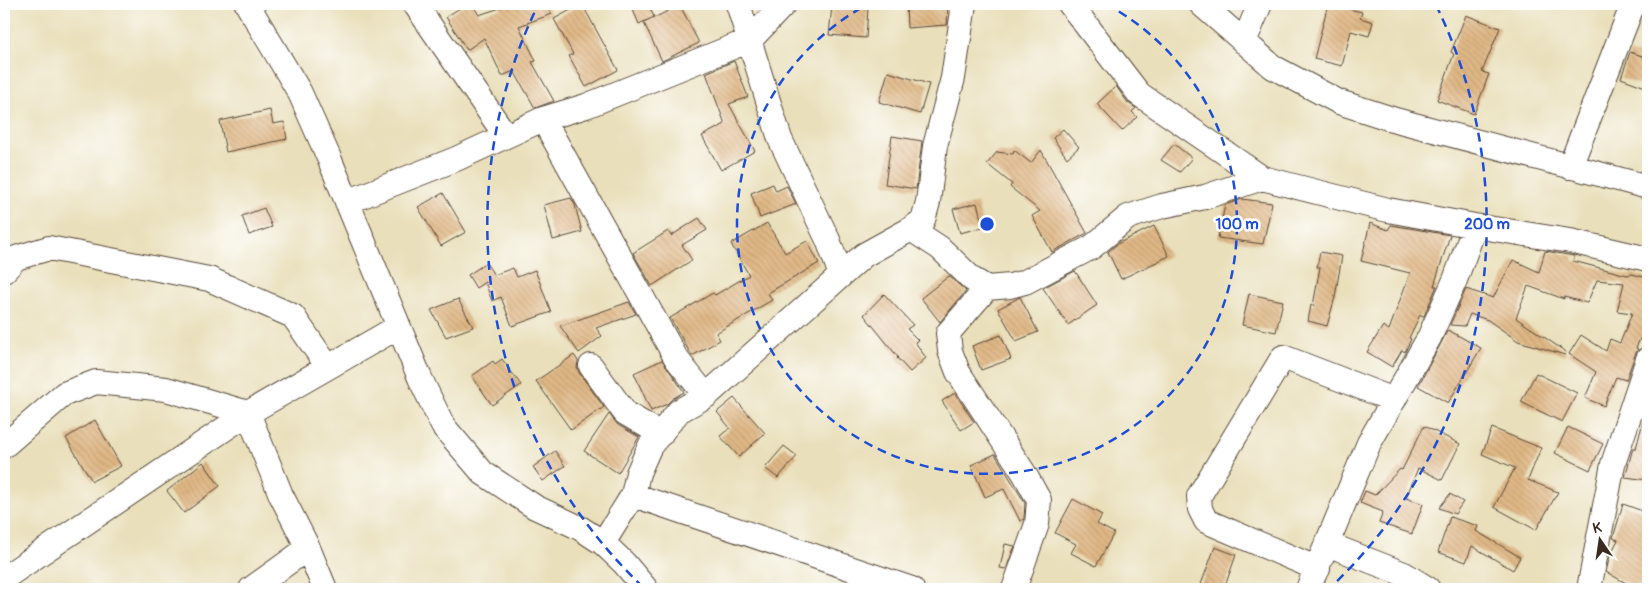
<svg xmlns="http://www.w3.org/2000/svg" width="1652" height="593" font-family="Pangolin,sans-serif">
  <defs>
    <pattern id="building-back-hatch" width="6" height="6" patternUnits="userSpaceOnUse" patternTransform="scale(1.25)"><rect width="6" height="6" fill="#e0b886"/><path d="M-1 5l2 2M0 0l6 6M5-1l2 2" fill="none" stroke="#c19e73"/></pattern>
  </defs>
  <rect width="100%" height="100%" fill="#fff"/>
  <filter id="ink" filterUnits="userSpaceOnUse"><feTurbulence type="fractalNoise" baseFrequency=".02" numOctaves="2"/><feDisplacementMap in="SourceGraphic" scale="10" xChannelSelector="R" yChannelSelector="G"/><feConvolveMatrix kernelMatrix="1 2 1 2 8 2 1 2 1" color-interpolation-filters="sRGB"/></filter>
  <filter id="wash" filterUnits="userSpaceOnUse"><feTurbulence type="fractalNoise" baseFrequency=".0096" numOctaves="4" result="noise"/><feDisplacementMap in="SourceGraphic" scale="20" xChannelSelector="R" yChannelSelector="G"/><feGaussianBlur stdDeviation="1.12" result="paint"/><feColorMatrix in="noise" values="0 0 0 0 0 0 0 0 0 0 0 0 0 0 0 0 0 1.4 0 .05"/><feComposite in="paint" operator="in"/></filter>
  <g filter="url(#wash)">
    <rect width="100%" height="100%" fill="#e9dfba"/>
    <g id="blocks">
      <path fill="url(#building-back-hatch)" d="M466,4H472L479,15L512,4H545L552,14L519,26L536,61L532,62L554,101L535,108L514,71L502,76L484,38L467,50L446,17Z
        M582,4L618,70L586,87L569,56L573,54L554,19Z
        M646,4H648L654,17L639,24L633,10Z
        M906,4H948L947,25L907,28Z
        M1328,4L1362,12L1360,18L1373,22L1369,36L1351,31L1342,66L1314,59Z
        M680,5L699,43L662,61L644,23Z
        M832,6L868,9L866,38L829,35Z
        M1466,15L1500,28L1482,72L1489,74L1474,114L1437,100L1454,54L1451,52Z
        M1630,52L1648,58V88L1621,78Z
        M734,61L748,97L729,104L755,151L721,170L702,136L725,124L706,73Z
        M888,72L929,84L920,114L879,102Z
        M1116,86L1128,103L1136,108L1132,112L1137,117L1122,131L1097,104Z
        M270,110L273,124L284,122L287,139L226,152L220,121Z
        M1063,129L1079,147L1067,158L1053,138Z
        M892,136L922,141L916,189L885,184Z
        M1174,144L1192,158L1180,172L1161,160Z
        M1014,150L1031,163L1041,150L1087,233L1052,252L1032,216L1040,211L1010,187L1012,184L987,164L997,152L1013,154Z
        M773,184L776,191L787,186L796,204L760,218L751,193Z
        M443,193L466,232L441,246L418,207Z
        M571,198L575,205L582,232L553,240L544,205Z
        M1242,199L1272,203L1263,244L1218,238L1225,205Z
        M977,203L983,227L960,233L953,209Z
        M264,208L272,227L249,235L242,216Z
        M699,218L707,230L682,245L692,260L652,286L633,253L668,231L671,236Z
        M767,223L785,253L807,241L819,263L768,293L772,300L716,333L720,340L692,356L670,318L713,293L715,295L749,275L731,244Z
        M1370,223L1388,230L1391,225L1450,235L1434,286H1437L1424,316L1420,315L1409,338L1411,339L1405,352L1402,350L1392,367L1367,352L1383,326L1389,330L1410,273L1361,261Z
        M1154,226L1169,256L1121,279L1108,252L1117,244Z
        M1545,251L1574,256L1573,261L1627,275L1632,274L1648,278V307L1642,324L1646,325L1636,348L1638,349L1635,355L1626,380L1616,377L1604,406L1585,398L1596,372L1569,354L1581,335L1606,351L1610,339L1620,343L1632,313L1617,311L1624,283L1597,280L1587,303L1564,297V299L1528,286L1516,318L1566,352L1565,355L1518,341L1488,320L1470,314L1465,326L1450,325L1466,289L1493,298L1513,260L1539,272Z
        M1320,252L1342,256L1335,297L1327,326L1308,321L1311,305L1313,306L1320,267H1317Z
        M486,263L494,275L513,268L517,277L535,270L551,312L512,326L501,297L492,301L485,282L476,288L468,275Z
        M1075,271L1097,305L1068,325L1043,288Z
        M949,276L966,291L940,322L921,298Z
        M884,294L913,325L907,329L918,340L915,342L926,358L910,372L897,358L898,357L864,315Z
        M1249,294L1283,301L1276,332L1242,325Z
        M1020,297L1038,332L1016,341L998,309Z
        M458,299L473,327L446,337L431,310Z
        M629,302L636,314L596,328L602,336L579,353L560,326Z
        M1448,330L1481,348L1448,403L1418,386Z
        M1001,335L1011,359L981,370L972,346Z
        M574,355L578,361L577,368L580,374L604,407L571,430L536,381Z
        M502,359L521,385L492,405L472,376L493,361L495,364Z
        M662,360L684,392L672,399L667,404L651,411L634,373Z
        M1536,373L1577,393L1562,422L1521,402Z
        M955,393L974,422L961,430L942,401Z
        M734,398L765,433L739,457L720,436L730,428L717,412Z
        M609,414L618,425L639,437L618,473L584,451Z
        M1644,418L1648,419V480L1625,477L1633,448H1636Z
        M95,420L121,466L92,481L66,438Z
        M1424,426L1460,444L1442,480L1418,468L1406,498L1423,504L1412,534L1379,523L1383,512L1360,503L1365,491L1375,495L1400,469L1402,470Z
        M1568,427L1603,444L1590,470L1555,453Z
        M1492,428L1541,448L1528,480L1558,492L1536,530L1494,507L1515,468L1482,454Z
        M784,446L797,456L778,478L765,468Z
        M555,451L565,466L543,481L533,467Z
        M995,454L1025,503L1024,519L1020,521L1004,489L985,497L971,465Z
        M203,462L220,486L184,513L167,491Z
        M1450,494L1463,502L1455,514L1439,508Z
        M1073,499L1102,515L1097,524L1114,533L1096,566L1071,553L1076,544L1055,533Z
        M1623,504L1648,513V589H1637L1606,572L1610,555L1618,540L1613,538Z
        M1450,517L1478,526L1476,531L1520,557L1513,570L1472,546L1466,562L1438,552Z
        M1005,544L1015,546L1006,569L1000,568Z
        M1215,547L1236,555L1224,589H1208L1200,587Z"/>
    </g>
  </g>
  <g filter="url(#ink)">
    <use href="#blocks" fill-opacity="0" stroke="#554535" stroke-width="1"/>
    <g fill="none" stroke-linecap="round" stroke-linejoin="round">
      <defs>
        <path id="minor" d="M247,4L300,93L329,158L420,378L443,426L483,473L535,507L580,528L603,543L624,563L646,589
          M415,4L506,136L543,119L586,106L750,40L784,4
          M738,4L780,139L828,240L841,275
          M1070,4L1139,94L1262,178L1388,210L1475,226L1570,241L1648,259
          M1201,4L1273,67L1339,102L1392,119L1648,187
          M1244,42L1260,4
          M543,119L676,358L706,396
          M1570,167L1633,4
          M347,202L456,159L506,136
          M911,229L940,248L972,279L987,288L1010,286L1025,282L1092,247L1128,217L1162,206L1205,197L1262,178
          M4,271L16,258L49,248L209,279L293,316L328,367
          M987,288L948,333L950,351L958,372L1024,473L1039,500L1037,524L1014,589
          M591,366L625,413L661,434
          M4,446L64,394L96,382L166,389L248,413L281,495L308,548L251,589
          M633,495L912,589
          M603,543L633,495L638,473L650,446L679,411L706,396L864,255L911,229L923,220L928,202L935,146L953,78L964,4
          M1327,544L1404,574L1428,589
          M308,548L325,589
          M1318,569L1206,521L1200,509L1199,496L1283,357L1394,400
          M4,578L248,413L398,327
          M1308,589L1369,443L1429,338L1455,280L1475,226
          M1589,589L1613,464L1648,359"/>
      </defs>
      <use href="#minor" stroke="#554535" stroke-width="26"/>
      <use href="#minor" stroke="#fff" stroke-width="24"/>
    </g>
  </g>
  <g fill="none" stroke="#1d4ed8" stroke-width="2.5" stroke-dasharray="9 6">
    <path d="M1106 4A250 250 0 1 1 868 4"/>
    <path d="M643 587A500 500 0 0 1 538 5M1436 5A500 500 0 0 1 1331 587"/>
  </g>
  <circle cx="987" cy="224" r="8" fill="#1d4ed8" stroke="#fff" stroke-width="2.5"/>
  <g font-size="15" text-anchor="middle" font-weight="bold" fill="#1d4ed8" stroke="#fff" stroke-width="5" stroke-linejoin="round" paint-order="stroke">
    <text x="1237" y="229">100 m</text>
    <text x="1487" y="229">200 m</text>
  </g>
  <rect width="1652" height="593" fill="none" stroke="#fff" stroke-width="20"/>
  <g transform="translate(1600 540) rotate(347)" stroke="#ffffff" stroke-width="4" paint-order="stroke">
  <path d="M0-4L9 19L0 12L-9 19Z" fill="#3b2a1e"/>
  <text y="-8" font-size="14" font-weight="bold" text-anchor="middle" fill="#3b2a1e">K</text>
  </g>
</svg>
